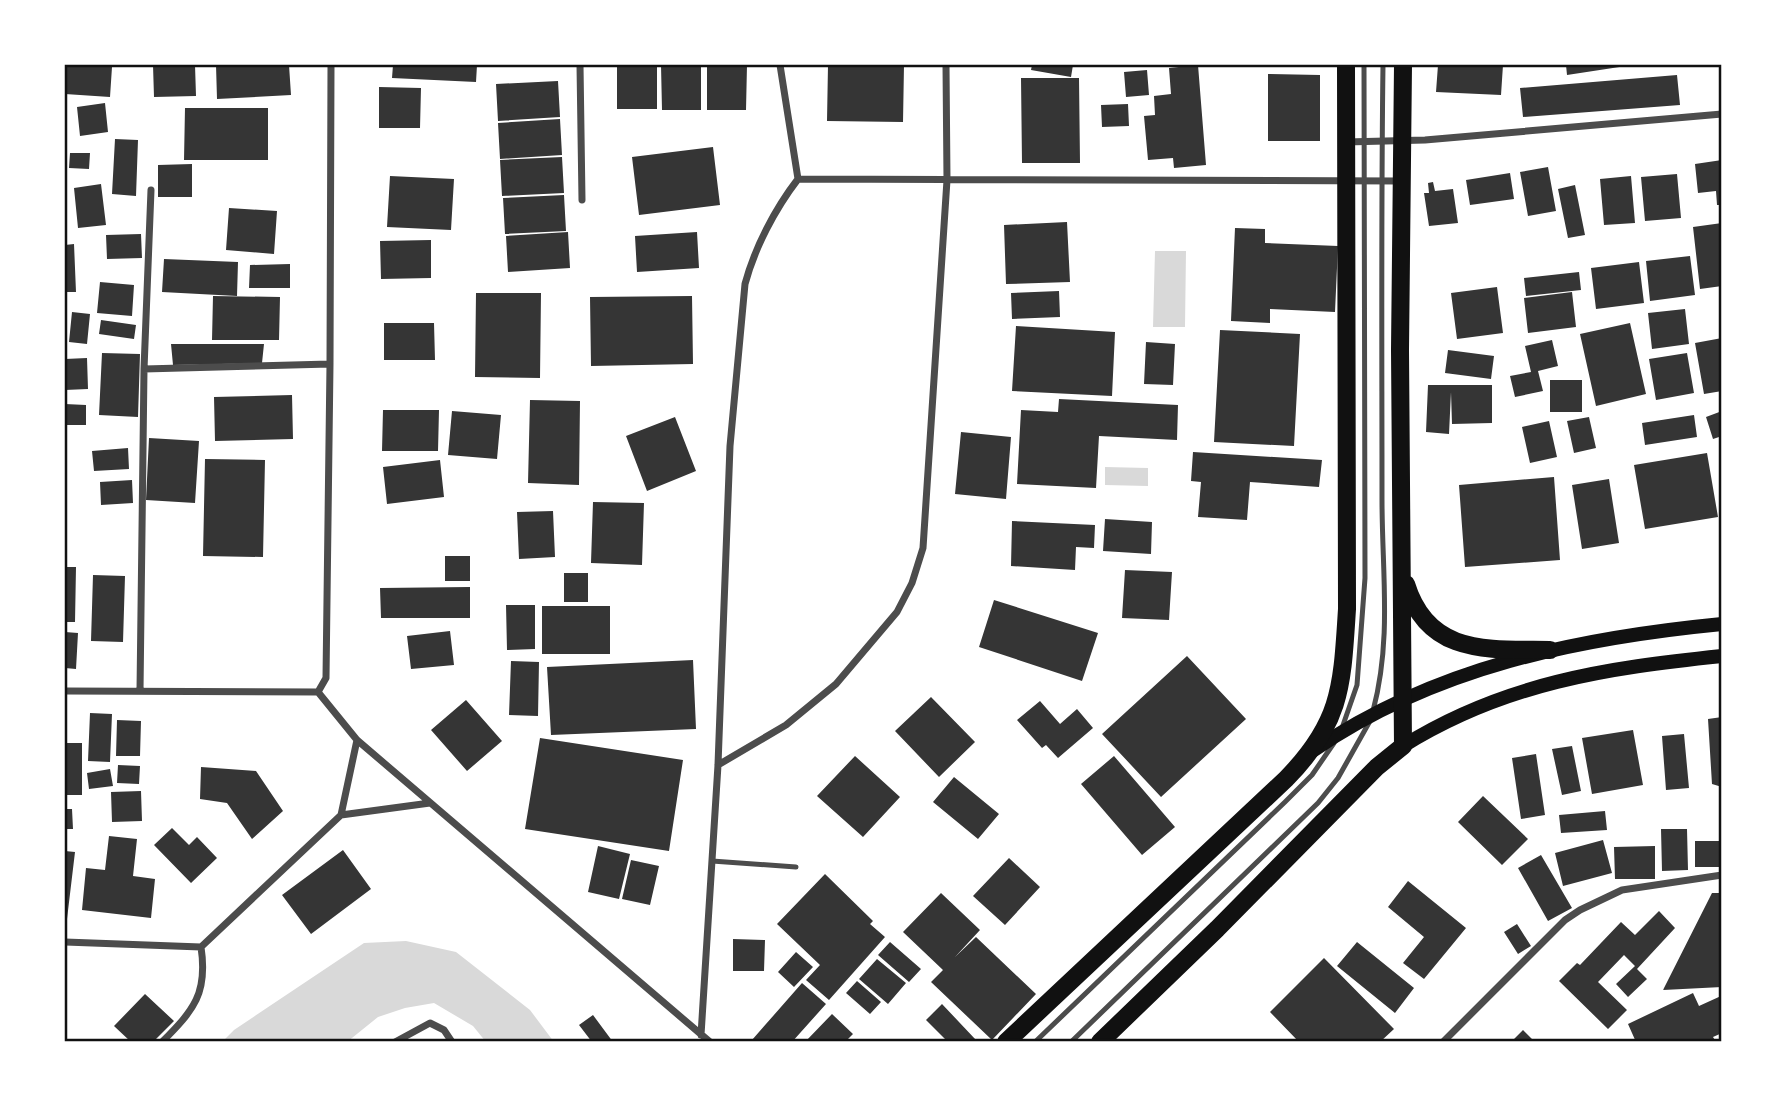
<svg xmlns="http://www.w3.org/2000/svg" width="1787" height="1107" font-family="'Alegreya Sans',sans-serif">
  <rect width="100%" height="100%" fill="#fff"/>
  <path fill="#d9d9d9" d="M1155,251H1186L1185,327H1153Z
    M1105,467L1148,468V486L1105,485Z
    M406,941L456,952L530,1010L554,1042H486L473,1026L434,1003L405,1008L378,1017L347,1042H222L234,1030L364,943Z"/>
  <path fill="#353535" d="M65,65L112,67L110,97L65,94Z
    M153,65H195L196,96L154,97Z
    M216,65H289L291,95L217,99Z
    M393,65H477L476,82L392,78Z
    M617,65H657V109H617Z
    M661,65H701V110H662Z
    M707,65H747L746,110H707Z
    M828,65H904L903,122L827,121Z
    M1032,65H1073L1071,77L1031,70Z
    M1198,65L1206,165L1174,168L1173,158L1148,160L1144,116L1155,115L1154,96L1171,94L1169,68Z
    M1438,65H1503L1501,95L1436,92Z
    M1566,65H1626V66L1567,75Z
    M1147,70L1149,95L1126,97L1124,72Z
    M1268,74L1320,75V141H1268Z
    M1677,75L1680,105L1523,117L1520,88Z
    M1021,78H1079L1080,163H1022Z
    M558,81L560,117L498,121L496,84Z
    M379,87L421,88L420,128H379Z
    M105,103L108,132L80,136L77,107Z
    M1128,104L1129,126L1102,127L1101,105Z
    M185,108H268V160H184Z
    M560,119L562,155L500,159L498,123Z
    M115,139L138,140L136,196L112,194Z
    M713,147L720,205L639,215L632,157Z
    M70,153H90L89,169L69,168Z
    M562,157L564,193L502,196L500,160Z
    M1722,160V205H1717L1716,191L1698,193L1695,164Z
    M192,164V197H158V165Z
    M1548,167L1556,211L1528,216L1520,172Z
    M1510,173L1514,199L1470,205L1466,180Z
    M1677,174L1681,218L1645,221L1641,177Z
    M390,176L454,179L451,230L387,227Z
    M1631,176L1635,223L1604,225L1600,179Z
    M1433,182L1435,191L1453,189L1458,223L1429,226L1424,193H1429L1428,183Z
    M101,184L106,225L78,228L74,188Z
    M1575,185L1585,235L1568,238L1558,189Z
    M564,195L566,231L505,234L503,198Z
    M229,208L277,211L274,254L226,250Z
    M1067,222L1070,282L1006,284L1004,225Z
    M1722,223V286L1700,289L1693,227Z
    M1235,228L1265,229V243L1338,246L1335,312L1270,309V323L1231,321Z
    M568,232L570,268L508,272L506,236Z
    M697,232L699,268L637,272L635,236Z
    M141,234L142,258L107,259L106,235Z
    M431,240V278L381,279L380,241Z
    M74,244L76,292H65V245Z
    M1690,256L1695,295L1650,301L1646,261Z
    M164,259L238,262L237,296L162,292Z
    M1639,262L1644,303L1596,309L1591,268Z
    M290,264V288H249L250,265Z
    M1579,272L1581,290L1526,296L1524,278Z
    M100,282L134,285L132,316L97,313Z
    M1497,287L1503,333L1457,339L1451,293Z
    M1059,291L1060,317L1012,319L1011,293Z
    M1572,292L1576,327L1528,333L1524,298Z
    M476,293H541L540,378L475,377Z
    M213,296L280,297L279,340H212Z
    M692,296L693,364L591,366L590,297Z
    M1685,309L1689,344L1652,349L1648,313Z
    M72,312L90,314L87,344L69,342Z
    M101,320L136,325L134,339L99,334Z
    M384,323H434L435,360H384Z
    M1630,323L1646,394L1596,406L1580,334Z
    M1016,326L1115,332L1112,396L1012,391Z
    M1220,330L1300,334L1294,446L1214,442Z
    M1722,338V391L1704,394L1695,343Z
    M1552,340L1558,366L1538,371L1543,391L1515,397L1510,376L1531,372L1525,346Z
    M1146,342L1175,344L1173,385L1144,384Z
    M171,344H264L262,363L173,365Z
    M1448,350L1494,356L1491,379L1445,373Z
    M102,353L140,354L138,417L99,415Z
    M1687,353L1694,393L1656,400L1649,359Z
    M87,358L88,389L65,390V359Z
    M1550,380H1582V412H1550Z
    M1428,385H1492V423L1452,424L1451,392L1449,434L1426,432Z
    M292,395L293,439L215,441L214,397Z
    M1059,399L1178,405L1177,440L1099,436L1096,488L1017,484L1021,410L1058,412Z
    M530,400L580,401L579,485L528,483Z
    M65,404L86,405V425H65Z
    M383,410H439L438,451H382Z
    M452,411L501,415L497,459L448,455Z
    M1722,411V436L1713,439L1706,417Z
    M1694,415L1697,437L1645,445L1642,423Z
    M675,417L696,471L647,491L626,436Z
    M1589,417L1596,448L1574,453L1567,421Z
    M1549,421L1557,457L1530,463L1522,427Z
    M961,432L1011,437L1006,499L955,494Z
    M149,438L199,441L195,503L146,500Z
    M128,448L129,469L94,471L92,451Z
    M1193,452L1322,460L1319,487L1250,482L1247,520L1198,517L1201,482L1191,481Z
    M1707,453L1718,517L1645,529L1634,465Z
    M205,459L265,460L263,557L203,556Z
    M440,460L444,497L387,504L383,467Z
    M1554,477L1560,560L1465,567L1459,485Z
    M1609,479L1619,543L1582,549L1572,485Z
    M132,480L133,503L101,505L100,482Z
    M593,502L644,503L642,565L591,563Z
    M553,511L555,557L519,559L517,512Z
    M1105,519L1152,522L1151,554L1103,551Z
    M1012,521L1095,525L1094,548L1076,547L1075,570L1011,566Z
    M445,556H470V581H445Z
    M65,567H76L75,622H65Z
    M1125,570L1172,572L1169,620L1122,618Z
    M564,573H588V602H564Z
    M93,575L125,576L123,642L91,641Z
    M470,587V618H381L380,588Z
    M994,600L1098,633L1082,681L979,647Z
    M506,605H535V649L507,650Z
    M542,606H610V654H542Z
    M450,631L454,665L411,669L407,636Z
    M65,632L78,633L76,669L65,668Z
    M1187,656L1246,719L1161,797L1102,734Z
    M693,660L696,729L551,735L547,667Z
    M511,661L539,662L538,716L509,715Z
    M931,697L975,742L939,777L895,731Z
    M466,700L502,741L467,771L431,730Z
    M1040,701L1060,724L1077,709L1093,728L1058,758L1046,745L1042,748L1017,720Z
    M90,713L112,714L110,762L88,761Z
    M1722,717V787L1712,784L1708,719Z
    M117,720L141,721L140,756H116Z
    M1633,730L1643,785L1592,794L1582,738Z
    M1684,734L1689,788L1666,790L1662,736Z
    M540,738L683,760L669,851L525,829Z
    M65,743H82V795H65Z
    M1572,746L1581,791L1562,795L1552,749Z
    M1536,754L1545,815L1521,819L1512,758Z
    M855,756L900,797L863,837L817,796Z
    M1114,756L1175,827L1142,855L1081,784Z
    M118,765L140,766L139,784L117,783Z
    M201,767L256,771L283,811L252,839L227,803L200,799Z
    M110,769L113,786L89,789L87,773Z
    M954,777L999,814L978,839L933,802Z
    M141,791L142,821L112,822L111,792Z
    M1483,796L1528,839L1502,865L1458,822Z
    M65,809H72L73,829H65Z
    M1605,811L1607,830L1561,833L1559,815Z
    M172,828L189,845L197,837L217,858L191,883L154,845Z
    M1661,829H1687L1688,870L1662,871Z
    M109,836L137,839L133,876L155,879L151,918L82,910L86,868L105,870Z
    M1603,840L1612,873L1563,886L1555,853Z
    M1695,841H1722V867H1695Z
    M598,846L630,854L619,899L588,892Z
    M1655,846V879H1615L1614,847Z
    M343,850L371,889L311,934L282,895Z
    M65,851L75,852L67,919H65Z
    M1541,855L1572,908L1548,921L1518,868Z
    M1009,858L1040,887L1005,925L973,896Z
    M631,860L659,866L650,905L622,899Z
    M825,874L873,921L870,924L885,937L829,1000L806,980L820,965L777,924Z
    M1408,881L1466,928L1424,979L1403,963L1424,937L1388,907Z
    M941,893L980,930L955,957L976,937L1036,994L992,1040L931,982L943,970L903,932Z
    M1712,893H1722V987L1663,990Z
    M1659,911L1675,928L1637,969L1647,979L1628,997L1616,984L1635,966L1624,955L1598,982L1627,1010L1608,1029L1559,981L1577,963L1580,965L1621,922L1635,935Z
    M1517,924L1531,946L1518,954L1504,932Z
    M733,939L765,940L764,971H733Z
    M890,942L921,969L909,982L878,955Z
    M1357,942L1414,988L1395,1013L1337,966Z
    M796,952L813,967L794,987L778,972Z
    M1324,958L1394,1029L1380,1042H1299L1270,1012Z
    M877,959L906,983L888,1004L859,979Z
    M857,981L881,1002L870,1014L846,993Z
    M802,983L826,1004L792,1042H754L752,1040Z
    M1693,993L1699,1006L1721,996L1722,998V1033L1713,1037L1716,1042H1636L1628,1024Z
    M145,994L174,1021L153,1042H131L114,1026Z
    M942,1004L976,1040L973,1042H948L926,1020Z
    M832,1014L853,1034L845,1042H805Z
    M593,1015L613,1042H592L579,1025Z
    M1523,1030L1535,1042H1511Z"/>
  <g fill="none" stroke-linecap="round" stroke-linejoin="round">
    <path stroke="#4c4c4c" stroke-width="5" d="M1373,711C1392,640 1382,572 1382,500C1382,355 1381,210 1383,65
      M1342,728L1357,685L1365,578L1364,65
      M712,861L796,867
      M1035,1042L1285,802L1312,775L1334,743
      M1071,1042L1318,803L1338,778L1370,721"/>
    <path stroke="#4c4c4c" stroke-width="7" d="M580,65L582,200
      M780,65L798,179
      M1346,142L1425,140L1722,114
      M798,179L1400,181
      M144,369L330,364
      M65,691L318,692
      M140,691L144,369L151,190
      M318,692L326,678L330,364L331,65
      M318,692L357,740L710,1042
      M718,765L786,725L836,684L897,612L912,583L923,548L947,180L946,65
      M341,815L357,740
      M65,942L201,947
      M201,947L341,815L430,803
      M701,1035L718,765L730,446L745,284C755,247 775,209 798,179
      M162,1042C194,1010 208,993 201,947
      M395,1042L430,1023L444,1030L452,1042
      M1443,1042L1565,920L1580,910L1622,890L1722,875"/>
    <path stroke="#111" stroke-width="14" d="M1403,746C1504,683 1606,668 1722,656
      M1314,750C1435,667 1578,638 1722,624"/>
    <path stroke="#111" stroke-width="18" d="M1406,584C1428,656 1488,649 1550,650
      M1006,1042L1286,779C1342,722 1342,686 1347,609L1346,65
      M1100,1042L1217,929L1377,767L1403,746L1400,350L1403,65"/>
  </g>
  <rect width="1787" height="1107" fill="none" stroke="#ffffff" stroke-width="133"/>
  <rect x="66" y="66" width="1654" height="974" fill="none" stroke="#111" stroke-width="2.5"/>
</svg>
